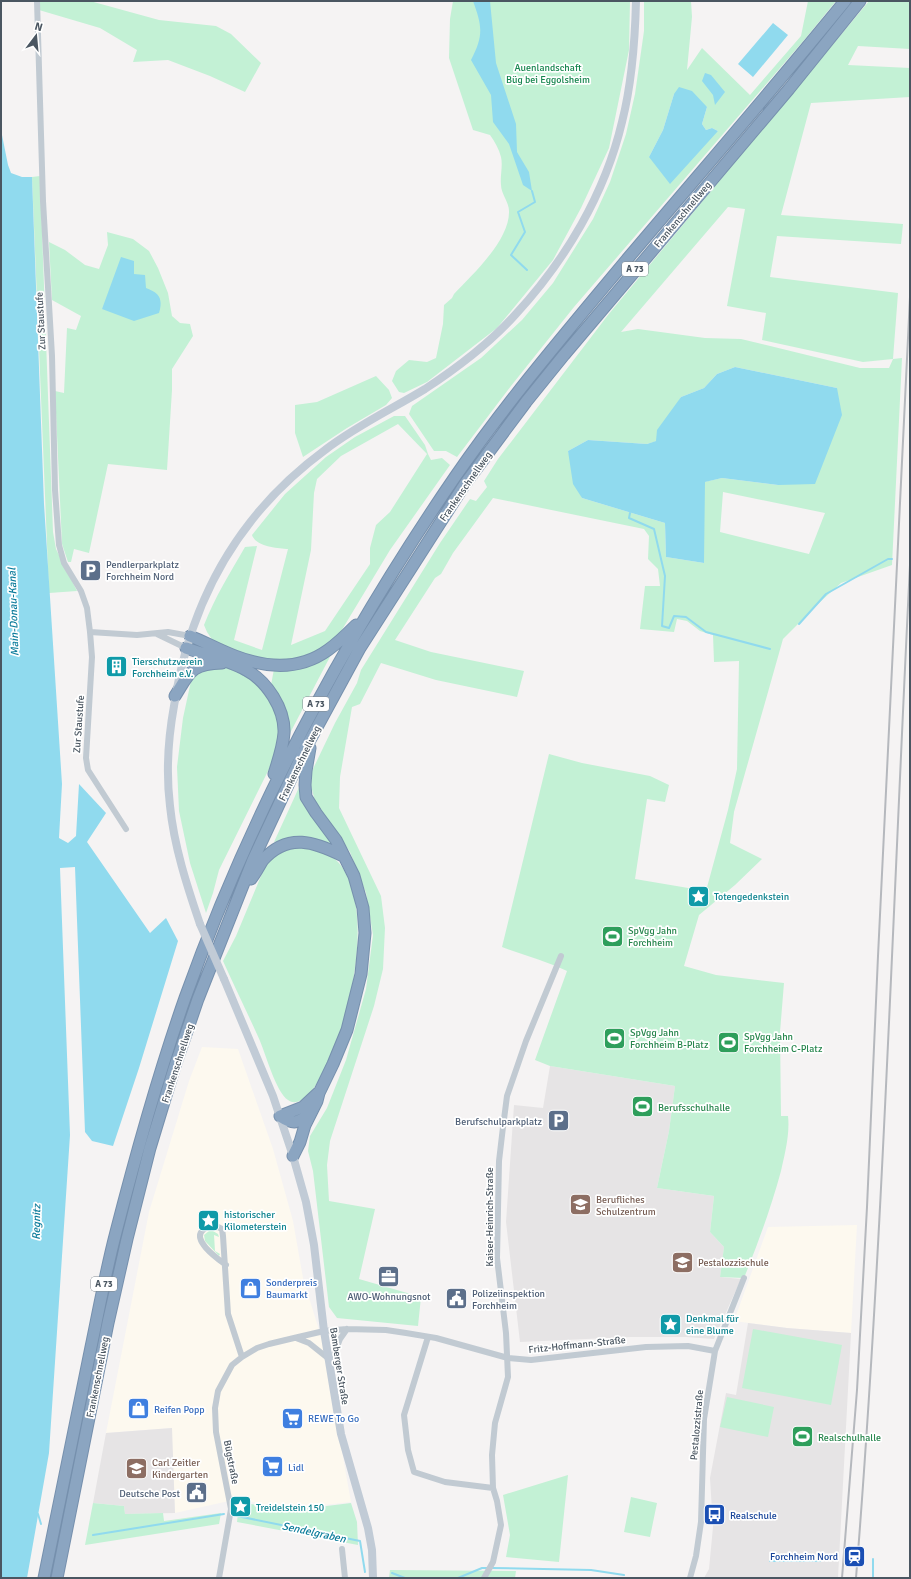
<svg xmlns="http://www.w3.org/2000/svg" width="911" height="1579" font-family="Signika,sans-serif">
  <rect width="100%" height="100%" fill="#f5f3f3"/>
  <path fill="#fdf9ef" d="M202,1047L238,1049L273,1149L293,1221L303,1278L322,1340L351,1502L286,1509L238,1499L175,1513L171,1428L106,1433L149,1212L189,1081Z
    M857,1225L851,1333L787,1328L734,1321L768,1227Z"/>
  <path fill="#e6e4e5" d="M550,1066L675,1086L669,1131L657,1188L714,1196L710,1232L724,1247L720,1277L741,1279L714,1339L686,1337H631L520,1342L506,1222L514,1105L543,1108Z
    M748,1323L787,1328L851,1333L838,1578H704L709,1569L713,1527L710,1478L726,1393L736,1395Z
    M172,1428L175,1513L125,1514L124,1506L93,1503L106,1433Z"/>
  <path fill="#c3f1d5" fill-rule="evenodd" d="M39,1H90L159,20L216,26L231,34L261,63L245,92L210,76L168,60L133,62L137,50L100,28L39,10Z
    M453,1H630L629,50L609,148L581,208L553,260L497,328L427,382L404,393L399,392L392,381L396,371L409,360L427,362L436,358L443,324L444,305L452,298L454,294C472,275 510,240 509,211C509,202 501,194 501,185C500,176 503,166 501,157C499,149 495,142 490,135L473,130L449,58L450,19Z
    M644,1H691L692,17L687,70L702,48L750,95L801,36L808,1H836L805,39L574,307L511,386L457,457L446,451H434L409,414L412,406L481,358L522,320L553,283L593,219L610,182L626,134L635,94L644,31ZM674,94L707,107L702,124L706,130L712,128L718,131L649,157L663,130Z
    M869,1H909L910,49L858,46L848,65L910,68V97L811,103L781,215L903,224L901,244L777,236L770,277L898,293L893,359L902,358L892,565L841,583L821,601L783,639L734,812L730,843L762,859L735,885L699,915L684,966L716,975L784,983L780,1032L781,1116H788C790,1134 785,1153 781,1171C771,1208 758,1243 744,1278L720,1277L724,1247L710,1232L714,1196L657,1188L669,1131L675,1086L550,1066L535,1060L567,971C546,961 523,955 502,947L549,754L582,763L650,776L669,785L665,802L647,799L635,879L706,891L728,810L737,769L739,661L714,662L713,635L700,631L687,621L677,619L674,632L640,629L645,586H660L658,569L648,559L649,536L644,529L493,498L453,553L441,574L435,578L395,640L431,652L524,671L517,697L436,680L381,663L360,704L352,707L340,777L339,808L381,896L385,928L383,969L374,1006L330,1141L327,1165L329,1201L375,1209L359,1279L421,1297L418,1326L337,1318L329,1307L313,1171L308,1151L310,1136L327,1108L346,1060L366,989L373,935L366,893L350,852L327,818L316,805L311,786L312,771L335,723L357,683L361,670L440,543L470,499L476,501L487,487L484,481L498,459L608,315ZM728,207L745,209L727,306L766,313L762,340L863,362L893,359L889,368H860L741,339L705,338L638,329L621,332ZM735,367L837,388L778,485L722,478L704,482V563L666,557L665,523L582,498L568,451L588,440L647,444L657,441L681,397L704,388L717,374ZM723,492L825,513L809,554L720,532Z
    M40,176L53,532L56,549L77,591L49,593L32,177Z
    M107,232L133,239L149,251L158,268L168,293L172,316L180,323L190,324L193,336L172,369V390L167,470L108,464L89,553L74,549L71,562H68L62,544L55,391L64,393L67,328L76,330L81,316L52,300L49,242L65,250L85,265L99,269L108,245ZM133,261L134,274L146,289L102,309Z
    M376,376L389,390L392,398L386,405L347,428L303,457L295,433V405L317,402Z
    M394,416H405L425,445L428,454L431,460L442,458L450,465L390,550L337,638L324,649L297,660L272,662L246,656L213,641L207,632L204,625C215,597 230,573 245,547L257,546L234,640L262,650L288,549C278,548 256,547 252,535L285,494L326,457L355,437ZM398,424L427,454L390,512L376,525L370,548V564L325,631L291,645L311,550L314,493L317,479L341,456Z
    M332,653L289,735C286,715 285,701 271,685L274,669Z
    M213,666L229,668L250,678L271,698L281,730L279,746L269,769L219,870L213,893L206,913L190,863L179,811L177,767L183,718L191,681L198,672Z
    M301,783L336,844L333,848L288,839L274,842Z
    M301,847C310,848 320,849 328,854C399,896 325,1127 288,1100C276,1092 266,1055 260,1041C248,1014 235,988 223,961L236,936L266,864L276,854L288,848Z
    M209,1231H213L218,1234L219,1237L214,1235L215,1251L220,1254L219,1256L205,1241L204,1235Z
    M753,1329L842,1345L831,1405L742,1388Z
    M727,1397L774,1407L768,1437L720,1427Z
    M568,1475L559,1562L506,1557L510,1535L503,1495Z
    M631,1497L657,1503L650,1537L624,1532Z
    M237,1501L286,1511L351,1503L357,1522L358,1545L237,1522L238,1513Z
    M93,1503L124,1506L125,1514L163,1513L164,1521L221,1513L219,1524L85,1545Z
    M390,1570L516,1571L515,1578H389Z"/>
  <path fill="#90daee" d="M473,1H490L496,63L516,124L517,152L529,172L532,191L523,185L509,144L493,122L491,95L471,60C484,35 482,26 473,1Z
    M773,23L788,35L753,77L738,64Z
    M705,73L711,75L725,92L715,105L713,95L702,81Z
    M679,87L692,91L707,107L702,124L706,130L712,128L718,131L670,184L649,157L663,130L674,94Z
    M1,130L8,165L11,173L22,177H32L44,504L62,784L59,838L68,843L76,836L79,784L106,813L87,842L150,933L166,918L178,941L139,1068L113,1146L92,1141L85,1132L75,867L60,868L70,1135L49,1453L27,1578H1Z
    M121,257L134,261V274L145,275L146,288C160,293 163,299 159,313L134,321L102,309Z
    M735,367L837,388L842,415L815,484L778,485L722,478L705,482L704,563L666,557L665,523L582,498L573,484L568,451L588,440L647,444L656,441L657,430L681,397L704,388L717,374Z"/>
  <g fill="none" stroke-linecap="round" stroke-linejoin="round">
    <path stroke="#90daee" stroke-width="2" d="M527,270L511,255L525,232L518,212L535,202L532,191
      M630,513L629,518L654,529L665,576L662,626L669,628L674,616L686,617L706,632L770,649
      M799,624L826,594L888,559H892
      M38,1514L41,1524
      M237,1516L360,1541L365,1572
      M93,1535L224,1514
      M770,1561H820
      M492,1568L591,1570L624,1575
      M392,1573L405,1578
      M458,1578L482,1568H487
      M873,1578V1559"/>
    <defs>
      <path id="highway" d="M190,636C205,642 219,650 235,656C266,668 299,671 328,650C338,643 347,634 356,625
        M186,648C205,655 228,660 246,670C267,681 285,709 284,733C283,747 278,761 274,774
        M175,696C190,672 191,664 222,663
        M251,879C256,873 259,866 263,860C288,832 315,842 343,856
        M280,1116L303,1107L318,1093
        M280,1116C294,1125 296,1123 310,1115
        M293,1156L300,1142L305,1125L317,1101L319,1093L333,1064L347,1030L361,974L365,933L363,908L354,876L336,840L316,813L306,797L305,785L306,771L310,748
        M44,1578C60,1501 75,1424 91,1347C99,1309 106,1270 116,1232C136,1154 158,1075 185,998C251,813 344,639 455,477C508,400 569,329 629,257C701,172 774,88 845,1
        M57,1578L108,1323L127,1239L150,1148L174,1069L198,999L253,860L303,753L360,648L465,484L526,402L564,355L789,89L860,1"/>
    </defs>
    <use href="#highway" stroke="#7690ad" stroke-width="13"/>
    <path stroke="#c1cad2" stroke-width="6" d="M37,1L43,201L52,356L55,490L59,545L64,563L81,591L87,608L90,632L137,635L168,632L190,636
      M90,632L92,657L86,758L88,770L126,829
      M157,634L186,648
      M226,1265C218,1259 191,1240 203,1230C207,1226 212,1226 218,1227L222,1229L223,1236L228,1314L242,1357
      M428,1337L404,1415L408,1450L414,1472L445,1482L493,1488
      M296,1338L309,1343L329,1359
      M330,1365L340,1339L347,1329
      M342,1549L345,1578
      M219,1578L231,1509L216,1432L215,1408L218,1391L232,1365L242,1357L257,1348L269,1344L294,1338L324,1331L347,1329L386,1330L406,1333L436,1338L508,1358L531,1360L646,1347L688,1346L715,1351
      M484,1578L493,1562L501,1525L497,1501L493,1488L492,1455L495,1423L508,1377L506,1333L497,1258L499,1161L503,1127L507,1096L526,1041L561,956
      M690,1578L696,1556L701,1522L704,1419L715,1351L744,1278"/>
    <path stroke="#c1cbd6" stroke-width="8" d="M200,924C187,886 174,846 170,806C166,773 168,739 174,706C190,600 238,514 325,450C356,426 392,409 425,389C457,368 489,344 515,315C565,261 605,194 622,122C632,83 635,42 636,1
      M224,979L273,1096L293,1156L306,1202L314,1245L324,1331L341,1434L368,1528L372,1550L373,1578"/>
    <use href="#highway" stroke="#8ba5c1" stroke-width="11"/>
    <path stroke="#b5b8bd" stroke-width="2" d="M842,1578L857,1390L867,1207L878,956L910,297
      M856,1578C883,1241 893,902 910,565"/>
    <path stroke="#c1cbd6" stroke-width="8" d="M200,924L224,979"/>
  </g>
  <defs>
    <symbol id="parking-square" viewBox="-11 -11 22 22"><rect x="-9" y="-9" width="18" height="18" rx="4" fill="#5c6f8a" stroke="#fff"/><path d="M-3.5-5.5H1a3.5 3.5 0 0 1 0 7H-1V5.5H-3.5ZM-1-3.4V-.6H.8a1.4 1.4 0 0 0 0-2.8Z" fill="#fff"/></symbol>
    <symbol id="building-square" viewBox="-11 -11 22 22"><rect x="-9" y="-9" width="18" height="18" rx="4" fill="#0f9aa8" stroke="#fff"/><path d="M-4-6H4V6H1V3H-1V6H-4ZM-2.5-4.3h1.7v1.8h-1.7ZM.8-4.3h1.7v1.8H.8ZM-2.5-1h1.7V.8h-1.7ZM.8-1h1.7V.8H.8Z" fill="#fff"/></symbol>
    <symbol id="sight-square" viewBox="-11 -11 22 22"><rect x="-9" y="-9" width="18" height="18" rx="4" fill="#0f9aa8" stroke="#fff"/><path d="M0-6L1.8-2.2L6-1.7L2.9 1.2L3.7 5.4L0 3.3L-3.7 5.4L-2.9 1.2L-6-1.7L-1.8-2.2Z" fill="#fff"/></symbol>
    <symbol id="stadium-square" viewBox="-11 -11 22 22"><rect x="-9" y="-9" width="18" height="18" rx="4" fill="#2e9e5b" stroke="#fff"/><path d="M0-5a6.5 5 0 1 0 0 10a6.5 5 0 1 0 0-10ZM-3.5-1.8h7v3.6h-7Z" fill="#fff"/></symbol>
    <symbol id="school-square" viewBox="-11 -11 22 22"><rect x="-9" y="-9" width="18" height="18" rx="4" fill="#8d6e63" stroke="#fff"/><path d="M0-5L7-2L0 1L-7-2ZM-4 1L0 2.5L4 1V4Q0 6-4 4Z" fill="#fff"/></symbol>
    <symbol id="office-square" viewBox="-11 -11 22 22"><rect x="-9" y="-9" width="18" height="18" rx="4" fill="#5c6f8a" stroke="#fff"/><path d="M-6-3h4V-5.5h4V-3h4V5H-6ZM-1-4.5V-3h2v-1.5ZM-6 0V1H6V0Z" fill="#fff"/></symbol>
    <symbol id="shop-square" viewBox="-11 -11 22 22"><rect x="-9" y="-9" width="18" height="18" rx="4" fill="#3f7fe0" stroke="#fff"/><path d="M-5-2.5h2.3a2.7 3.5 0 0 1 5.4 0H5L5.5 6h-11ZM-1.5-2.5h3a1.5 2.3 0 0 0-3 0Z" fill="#fff"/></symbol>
    <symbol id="civic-square" viewBox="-11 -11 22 22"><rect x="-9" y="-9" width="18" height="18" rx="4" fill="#5c6f8a" stroke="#fff"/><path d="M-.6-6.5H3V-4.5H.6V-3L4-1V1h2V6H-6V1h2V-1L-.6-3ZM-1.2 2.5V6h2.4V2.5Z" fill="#fff"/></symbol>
    <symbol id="supermarket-square" viewBox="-11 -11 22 22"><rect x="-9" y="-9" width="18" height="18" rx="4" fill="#3f7fe0" stroke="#fff"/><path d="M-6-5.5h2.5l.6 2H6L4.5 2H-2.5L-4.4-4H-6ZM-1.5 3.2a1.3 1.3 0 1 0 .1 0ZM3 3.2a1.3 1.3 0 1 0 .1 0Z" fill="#fff"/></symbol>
    <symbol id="bus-square" viewBox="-11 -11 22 22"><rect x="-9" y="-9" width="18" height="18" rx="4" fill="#1a4fb4" stroke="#fff"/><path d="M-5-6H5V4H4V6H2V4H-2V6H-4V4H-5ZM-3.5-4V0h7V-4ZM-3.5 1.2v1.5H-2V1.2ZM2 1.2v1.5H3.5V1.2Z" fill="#fff"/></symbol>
    <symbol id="station-square" viewBox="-11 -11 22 22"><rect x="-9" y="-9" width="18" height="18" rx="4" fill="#1a4fb4" stroke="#fff"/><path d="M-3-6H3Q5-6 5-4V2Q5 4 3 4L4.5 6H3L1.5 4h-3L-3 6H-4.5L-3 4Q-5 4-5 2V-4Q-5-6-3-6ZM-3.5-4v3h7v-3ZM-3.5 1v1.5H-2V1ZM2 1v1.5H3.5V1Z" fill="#fff"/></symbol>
  </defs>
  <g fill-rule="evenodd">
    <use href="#parking-square" x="78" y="558" width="25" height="25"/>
    <use href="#building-square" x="104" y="654" width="25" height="25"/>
    <use href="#sight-square" x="686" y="884" width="25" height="25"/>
    <use href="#stadium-square" x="600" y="924" width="25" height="25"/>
    <use href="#stadium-square" x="602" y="1026" width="25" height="25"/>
    <use href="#stadium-square" x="716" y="1030" width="25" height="25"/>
    <use href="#stadium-square" x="630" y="1094" width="25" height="25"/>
    <use href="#parking-square" x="546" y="1108" width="25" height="25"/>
    <use href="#school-square" x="568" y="1192" width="25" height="25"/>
    <use href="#sight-square" x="196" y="1208" width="25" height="25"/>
    <use href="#school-square" x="670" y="1250" width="25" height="25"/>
    <use href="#office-square" x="376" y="1264" width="25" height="25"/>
    <use href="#shop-square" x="238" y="1276" width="25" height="25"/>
    <use href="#civic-square" x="444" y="1286" width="25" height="25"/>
    <use href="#sight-square" x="658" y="1312" width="25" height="25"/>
    <use href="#shop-square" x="126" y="1396" width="25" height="25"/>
    <use href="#supermarket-square" x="280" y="1406" width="25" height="25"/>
    <use href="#stadium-square" x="790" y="1424" width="25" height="25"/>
    <use href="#supermarket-square" x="260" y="1454" width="25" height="25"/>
    <use href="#school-square" x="124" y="1456" width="25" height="25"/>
    <use href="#civic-square" x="184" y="1480" width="25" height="25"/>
    <use href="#sight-square" x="228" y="1494" width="25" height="25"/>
    <use href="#bus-square" x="702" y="1502" width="25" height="25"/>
    <use href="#station-square" x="842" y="1544" width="25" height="25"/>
  </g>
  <g text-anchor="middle" stroke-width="3.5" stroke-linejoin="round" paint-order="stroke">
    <g fill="#fff" stroke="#808990" stroke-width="1">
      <rect x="622" y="262" width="26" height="14" rx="3"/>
      <rect x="303" y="697" width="26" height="14" rx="3"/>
      <rect x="91" y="1277" width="26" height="14" rx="3"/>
    </g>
    <g font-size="9" font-weight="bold" fill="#4a5661">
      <text x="635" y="272">A 73</text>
      <text x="316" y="707">A 73</text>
      <text x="104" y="1287">A 73</text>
    </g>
    <g font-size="10" fill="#17864f" stroke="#fff">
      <text x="548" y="71">Auenlandschaft<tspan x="548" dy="12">Büg bei Eggolsheim</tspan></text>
    </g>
    <g font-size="10" fill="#4a5661" stroke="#fff">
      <text transform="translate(682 214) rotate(-50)" y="4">Frankenschnellweg</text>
      <text transform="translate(40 321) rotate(-93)" y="4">Zur Staustufe</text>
      <text transform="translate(465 486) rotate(-55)" y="4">Frankenschnellweg</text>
      <text transform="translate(78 724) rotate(-86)" y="4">Zur Staustufe</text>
      <text transform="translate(299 763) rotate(-64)" y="4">Frankenschnellweg</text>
      <text transform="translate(177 1063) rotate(-72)" y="4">Frankenschnellweg</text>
      <text transform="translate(489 1217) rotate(-90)" y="4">Kaiser-Heinrich-Straße</text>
      <text transform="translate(577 1344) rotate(-6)" y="4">Fritz-Hoffmann-Straße</text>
      <text transform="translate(340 1366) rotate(81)" y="4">Bamberger Straße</text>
      <text transform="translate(97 1377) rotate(-79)" y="4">Frankenschnellweg</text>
      <text transform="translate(696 1425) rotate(-85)" y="4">Pestalozzistraße</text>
      <text transform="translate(232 1462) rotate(79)" y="4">Bügstraße</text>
    </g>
    <g font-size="10" fill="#4e5e75" stroke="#fff" text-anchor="start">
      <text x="106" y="568">Pendlerparkplatz<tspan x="106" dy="12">Forchheim Nord</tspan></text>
      <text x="542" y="1125" text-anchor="end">Berufschulparkplatz</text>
      <text x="472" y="1297">Polizeiinspektion<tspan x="472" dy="12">Forchheim</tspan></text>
      <text x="389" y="1300" text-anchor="middle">AWO-Wohnungsnot</text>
      <text x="180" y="1497" text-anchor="end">Deutsche Post</text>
    </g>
    <g font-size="10" fill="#0d838f" stroke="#fff" text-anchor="start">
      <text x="132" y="665">Tierschutzverein<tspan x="132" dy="12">Forchheim e.V.</tspan></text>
      <text x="714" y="900">Totengedenkstein</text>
      <text x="224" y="1218">historischer<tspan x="224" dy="12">Kilometerstein</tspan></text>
      <text x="686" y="1322">Denkmal für<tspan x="686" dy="12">eine Blume</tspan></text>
      <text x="256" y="1511">Treidelstein 150</text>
    </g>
    <g font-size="10" fill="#27864d" stroke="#fff" text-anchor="start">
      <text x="628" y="934">SpVgg Jahn<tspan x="628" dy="12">Forchheim</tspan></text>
      <text x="630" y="1036">SpVgg Jahn<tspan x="630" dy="12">Forchheim B-Platz</tspan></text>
      <text x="744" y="1040">SpVgg Jahn<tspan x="744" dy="12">Forchheim C-Platz</tspan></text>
      <text x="658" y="1111">Berufsschulhalle</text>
      <text x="818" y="1441">Realschulhalle</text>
    </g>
    <g font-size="10" fill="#785e54" stroke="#fff" text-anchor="start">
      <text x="596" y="1203">Berufliches<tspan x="596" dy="12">Schulzentrum</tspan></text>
      <text x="698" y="1266">Pestalozzischule</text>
      <text x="152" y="1466">Carl Zeitler<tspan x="152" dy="12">Kindergarten</tspan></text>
    </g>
    <g font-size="10" fill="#366cbe" stroke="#fff" text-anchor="start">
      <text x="266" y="1286">Sonderpreis<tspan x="266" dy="12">Baumarkt</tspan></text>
      <text x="154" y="1413">Reifen Popp</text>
      <text x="308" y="1422">REWE To Go</text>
      <text x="288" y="1471">Lidl</text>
    </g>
    <g font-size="10" fill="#164399" stroke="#fff" text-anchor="start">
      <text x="730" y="1519">Realschule</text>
      <text x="838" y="1560" text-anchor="end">Forchheim Nord</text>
    </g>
    <g font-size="11" font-style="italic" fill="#0c7c9b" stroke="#fff">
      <text transform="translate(13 612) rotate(-92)" y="4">Main-Donau-Kanal</text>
      <text transform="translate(36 1222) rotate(-89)" y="4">Regnitz</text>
      <text transform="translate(314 1532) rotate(12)" y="4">Sendelgraben</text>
    </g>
  </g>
  <rect width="911" height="1579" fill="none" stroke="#4a5661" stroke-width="4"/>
  <g transform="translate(36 36) rotate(16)" stroke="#ffffff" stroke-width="3" paint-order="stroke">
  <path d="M0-3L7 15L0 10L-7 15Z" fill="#4a5661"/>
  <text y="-6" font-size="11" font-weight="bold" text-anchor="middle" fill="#4a5661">N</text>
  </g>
</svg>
